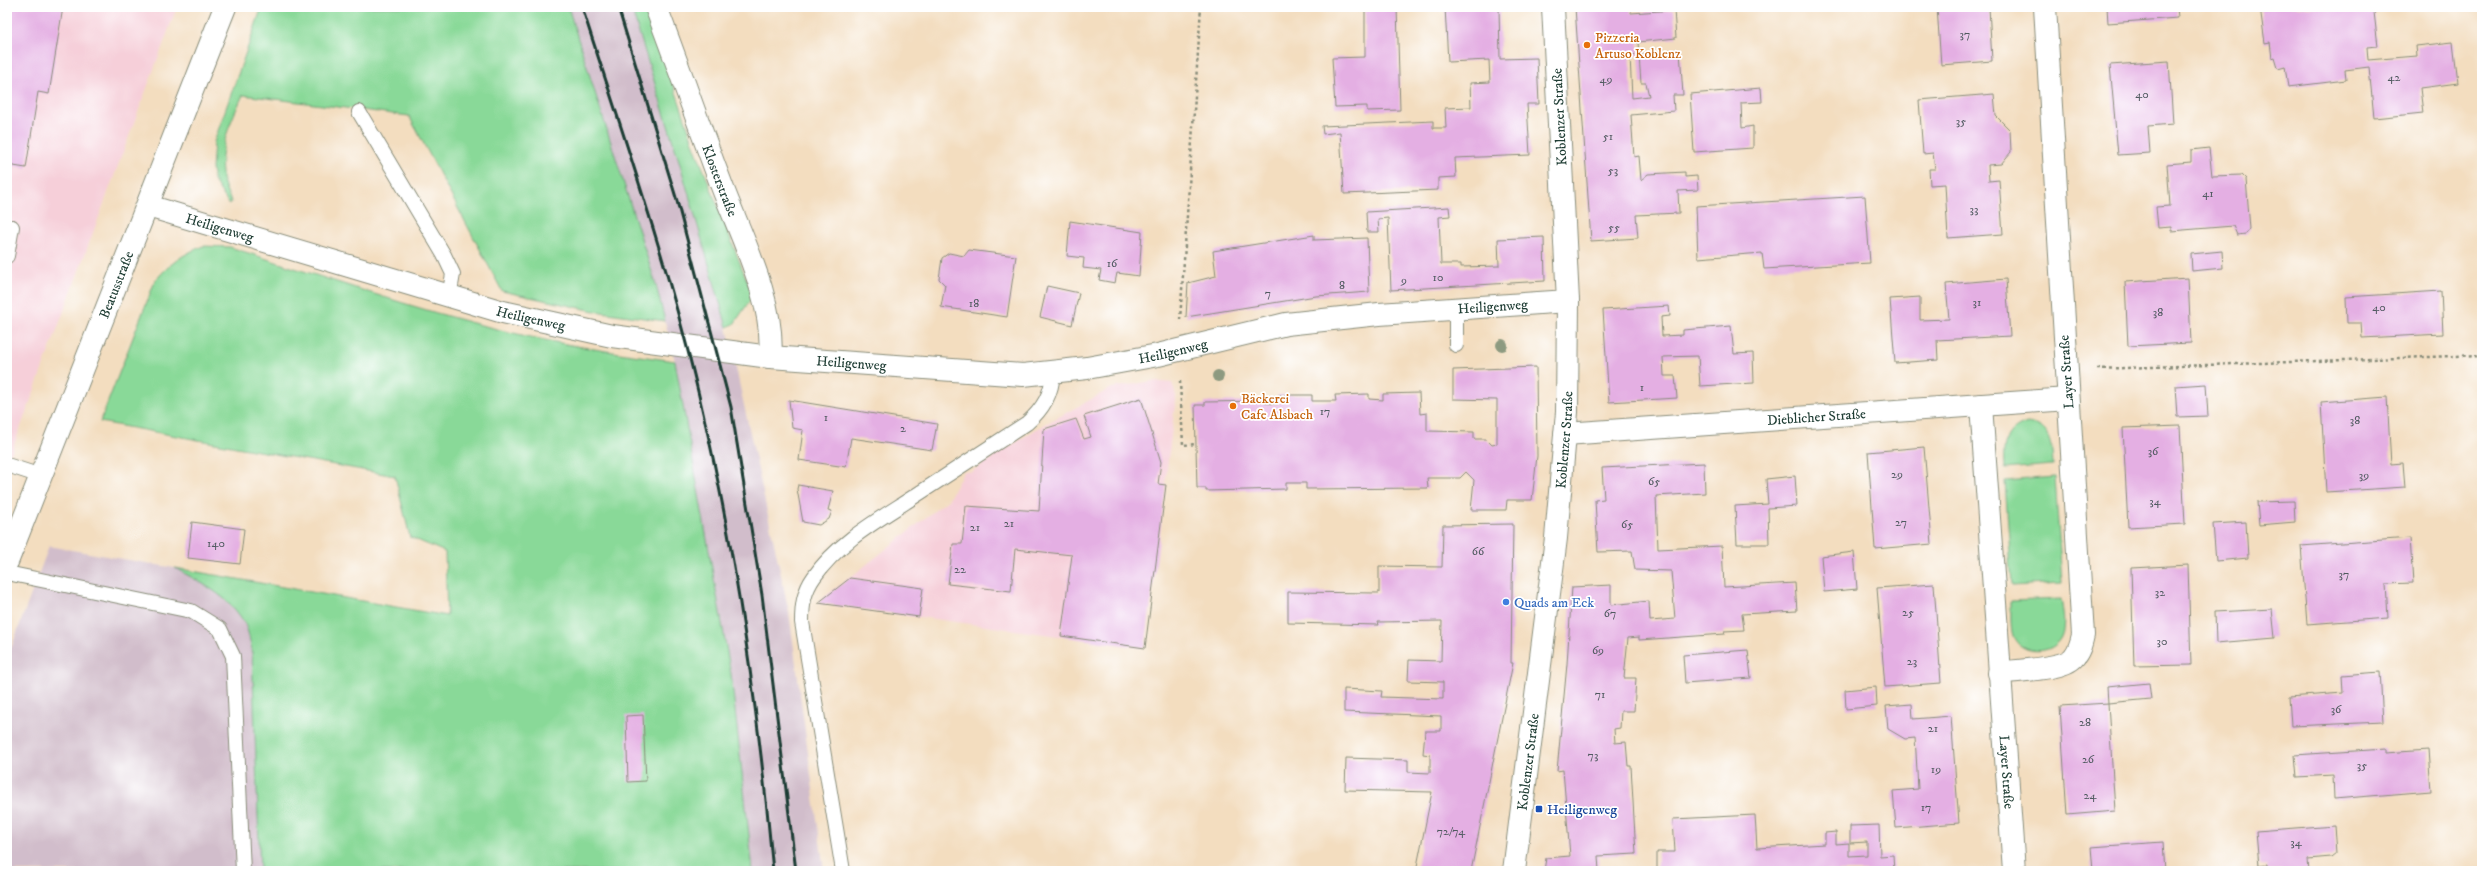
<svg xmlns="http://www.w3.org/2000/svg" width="2489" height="878" font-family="'IM FELL DW Pica',serif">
  <rect width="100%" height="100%" fill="#fff"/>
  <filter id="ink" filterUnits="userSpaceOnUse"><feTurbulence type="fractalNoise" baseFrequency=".025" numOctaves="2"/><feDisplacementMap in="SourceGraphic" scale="8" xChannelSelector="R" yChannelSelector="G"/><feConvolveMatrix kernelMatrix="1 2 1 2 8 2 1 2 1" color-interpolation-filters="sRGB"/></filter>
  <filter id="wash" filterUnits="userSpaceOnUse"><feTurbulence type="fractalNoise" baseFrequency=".012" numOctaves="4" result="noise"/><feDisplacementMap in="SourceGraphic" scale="16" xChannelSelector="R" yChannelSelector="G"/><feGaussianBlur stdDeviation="0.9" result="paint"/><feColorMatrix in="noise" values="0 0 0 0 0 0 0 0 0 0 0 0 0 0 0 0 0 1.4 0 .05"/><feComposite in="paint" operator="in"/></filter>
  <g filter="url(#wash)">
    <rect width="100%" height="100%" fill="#f3ddbf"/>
    <path fill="#f6cfd9" d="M7,7H177L7,464Z
      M1153,381L1172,383L1176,396L1145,648L818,603L948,500L964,471L971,472L1038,428L1112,388Z"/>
    <path fill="#d1bdcb" d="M568,7H631L680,164L727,327L789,612L824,871H7V659L49,546L447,616L731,673L675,361L656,285Z"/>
    <path fill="#89d998" stroke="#548b66" d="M262,7H568L656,285L665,321L594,311L502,291L409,116L243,95C227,129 210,166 232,202L229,204L214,181L212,169L214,142Z
      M631,7H647L695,148L753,296L734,324L727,327L680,164Z
      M203,246L230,247C321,276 412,309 505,331C561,345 618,353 675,361L731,674L753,871H260L252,651C250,643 249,632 245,624C230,596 201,583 175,568L447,616L445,552L410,537L395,476L100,422L155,281C169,264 183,254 203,246Z
      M2027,423C2050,426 2052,445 2053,465L2004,469C2003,447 2003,431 2027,423Z
      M2055,477L2062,583L2012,586L2005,481Z
      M2061,599C2063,611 2066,626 2061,637C2052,655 2021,656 2013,636C2010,626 2011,612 2011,601Z"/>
    <g id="blocks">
      <path fill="#e4afe3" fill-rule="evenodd" d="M7,7H63L49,94L38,92L26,168L7,165Z
        M1365,7H1397L1400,110L1367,111V106L1335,107L1332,58L1365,57Z
        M1445,7H1499L1500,59L1537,58L1539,104H1527L1530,155L1455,158L1456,177L1438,178V190L1344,194L1340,132L1323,134L1322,126L1433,121V128H1446L1445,108L1471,107L1470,83L1490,82L1489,60L1448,62Z
        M1575,7H1631V13L1674,10L1676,38L1638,42L1639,55L1680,51L1683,95H1673L1674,111L1631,115L1634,157L1639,156L1641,180L1648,174L1685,172V177L1697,176L1698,190L1678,191L1679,213L1636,215L1638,238L1591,241ZM1639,55L1641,83H1646L1649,96L1632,98L1630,56Z
        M1937,7H1989L1992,61L1941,65Z
        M2107,7H2177L2178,18L2108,23Z
        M2260,7H2412L2374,12L2378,46L2367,47L2368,60L2417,56L2416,46L2453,42L2458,83L2420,88L2423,113L2374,118L2369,67L2345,70L2346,80L2288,87L2285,66L2278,68L2275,58L2272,59L2270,42L2265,43Z
        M2169,61L2173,124L2148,126L2150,153L2118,155L2110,65Z
        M1761,88L1762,102L1741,103L1742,128L1753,126V148L1694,152L1690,94Z
        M1994,94L1996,116L2010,130L2011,152L2001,164L1988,165L1989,181L1999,180L2003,234L1948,238L1945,184L1930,185L1929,169H1935L1933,153L1923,154L1919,100Z
        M2209,148L2212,176L2242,175L2246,179L2250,229L2246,234L2237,235L2233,226L2171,231V227L2158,228L2156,207L2170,206L2167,164L2191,162V150Z
        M1865,196L1870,263L1764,269L1762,253L1698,258L1696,206Z
        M1449,207L1450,216L1439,217L1441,264H1461V267L1499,266L1498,239L1544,237L1545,281L1391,290L1388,218L1378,219L1379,232H1367L1366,212Z
        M1070,221L1142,232L1139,276L1117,273L1115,283L1099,280L1101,270L1083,268L1084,258L1067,256Z
        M1314,235V240L1367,238L1369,292L1316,296L1186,317L1188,283L1216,276L1213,251Z
        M969,250L1016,256L1007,317L941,307L945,285L939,279L942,258L949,253L964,256Z
        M2222,251L2223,268L2192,271L2191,254Z
        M2188,278L2191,343L2128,346L2125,282Z
        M2006,279L2010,336L1937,340L1938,360L1895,363L1890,299L1920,297V320L1949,319L1946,284Z
        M1047,286L1079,293L1072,325L1040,317Z
        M2441,291L2443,334L2362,338L2361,323H2347L2346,297Z
        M1669,306L1670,316L1661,317L1662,336L1683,335V330L1731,326L1734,354L1753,353L1754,383L1700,386L1698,356L1663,357L1664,376H1675L1677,398L1609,402L1603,310Z
        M1536,367L1537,456L1532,500H1507L1506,510H1471L1474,480L1466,472L1460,478H1427L1428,488L1306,489V483H1286V489L1206,491V488H1197L1195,405H1205V402L1265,401V403L1278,404V395H1312V401H1336L1335,395L1369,394V399L1383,400V394L1419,393L1420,414L1427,413V431L1474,432V439H1486L1492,445L1497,444V400L1453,399V370Z
        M2206,384L2208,416L2177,417L2175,386Z
        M2387,397L2391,464L2403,463L2405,487L2326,492L2321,402Z
        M1141,398L1161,462L1158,484L1166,485L1145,648L1061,636L1072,555L1015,549L1011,591L948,584L953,544H962L966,506L1039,511L1044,429L1076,419L1084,439L1091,437L1084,416Z
        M789,400L937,424L932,450L851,438L846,467L799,460L803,430L792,428Z
        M2180,426L2185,524L2128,527L2123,428Z
        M1924,447L1932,544L1875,549L1868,452Z
        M1704,463L1705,493L1656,496L1658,549L1722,546L1724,587L1795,583L1797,611L1742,614L1744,630L1724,631L1725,634L1639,640V637L1628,638L1624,678H1636L1634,711H1621L1620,728L1614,729L1615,743L1626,742L1628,766H1631L1636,854L1598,856L1599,871H1544L1546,858L1570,856L1563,770L1557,771L1567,664L1572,587L1611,585V605L1649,601L1650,621L1675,619L1671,571L1635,570L1632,551L1598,552L1595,500L1604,499L1602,468Z
        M1795,476L1797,506L1768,508L1769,544H1737L1735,506L1768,504L1766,479Z
        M798,485L833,491L828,510L832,511L829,519L819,525L803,522L797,489Z
        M2294,501L2295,522L2259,525L2257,502Z
        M192,522L244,529L240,564L188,558Z
        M2246,522L2248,558L2216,561L2213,524Z
        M1513,524L1511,663H1513L1471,871H1416L1432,792L1345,790L1346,758L1408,760V772L1430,773V755L1423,754L1425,731H1441V716L1344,712V689L1382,691L1381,697L1443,699V682L1408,681L1409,660L1441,661L1442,621L1378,622L1379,625L1288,623V592L1379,593V566L1442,567L1443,525Z
        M2410,538L2413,583L2386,584L2388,618L2307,624L2301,546Z
        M1854,552L1857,589L1824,592L1821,556Z
        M2188,565L2191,665L2134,666L2131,568Z
        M850,578L923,588L919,617L818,603Z
        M1934,584L1941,683L1885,687L1877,588Z
        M2272,609L2275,638L2216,643L2215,612Z
        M1748,650L1751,678L1685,683L1683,655Z
        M2380,672L2383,722L2291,726L2289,697L2343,693L2342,675Z
        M2149,683L2151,699L2108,703L2107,687Z
        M1876,687L1877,706L1846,709L1845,690Z
        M2108,703L2115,811L2067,815L2060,706Z
        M1912,704L1913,719L1951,716L1959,823L1896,828L1893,791L1918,789L1916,753L1915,738L1905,739L1888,729L1886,706Z
        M643,715L646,781L628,782L626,716Z
        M2385,749V753L2428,750L2431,791L2334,799L2333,775L2297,777L2295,755Z
        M1755,815L1757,848L1825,844V833L1836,832V844L1849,843V856L1867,855V842L1850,843V826L1879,825L1880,856L1893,855L1894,871H1657V852H1675L1673,819Z
        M2334,825L2336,853L2331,857L2308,859L2309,871H2267V865L2259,866L2256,831Z
        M2163,842L2165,871H2093L2091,847Z"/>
    </g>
  </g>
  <g filter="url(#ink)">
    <use href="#blocks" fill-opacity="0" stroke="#898d7a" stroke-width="1"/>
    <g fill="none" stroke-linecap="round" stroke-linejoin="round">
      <defs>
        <path id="service" d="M359,112L444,255L453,274L449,297
          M7,256L12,227
          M1456,309V345
          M7,465L41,476
          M7,573L191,611L220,629L233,656L243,871
          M843,871L802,622C802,605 804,591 814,577C839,541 880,519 915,496C953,471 990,447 1027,423C1043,409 1052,394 1053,372"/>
        <g id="minor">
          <path id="s1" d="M656,7C678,65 698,123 720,181C739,233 776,302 770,357"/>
          <path id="s2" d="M148,206L503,312L612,336L770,357L1023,375L1087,368L1158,355L1286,324L1379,314L1568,301L1553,7"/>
          <path id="s3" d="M1981,405L2014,871"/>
          <path id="s4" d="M1565,434L2068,399"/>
          <path d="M1999,673C2016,670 2062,670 2073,658C2079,652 2081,644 2083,635L2045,7"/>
        </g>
        <g id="tertiary">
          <path id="s5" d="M7,562L225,7"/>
          <path id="s6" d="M1514,871L1556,538L1567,412L1568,301"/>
        </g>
      </defs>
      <use href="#service" stroke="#898d7a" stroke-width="16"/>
      <use href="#minor" stroke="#898d7a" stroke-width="24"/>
      <use href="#tertiary" stroke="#898d7a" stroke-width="24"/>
      <path stroke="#898d7a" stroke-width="2.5" stroke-dasharray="3 3" stroke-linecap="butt" d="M1180,320L1201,7
        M2097,369L2482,355
        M1180,381L1183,445L1196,444"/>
      <use href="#service" stroke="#fff" stroke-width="14"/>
      <use href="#minor" stroke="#fff" stroke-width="22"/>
      <use href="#tertiary" stroke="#fff" stroke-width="22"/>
      <path stroke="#1f3d34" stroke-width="3" d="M582,7C625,141 672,275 703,413C738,563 759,717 773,871
        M618,7L677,201L731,407L762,595L796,871"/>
    </g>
    <g fill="#8d9a80">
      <circle cx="1502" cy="345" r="6"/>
      <circle cx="1218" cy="376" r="6"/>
    </g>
  </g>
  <g fill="#e8710a" stroke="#fff" stroke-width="1.5">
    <circle cx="1587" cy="45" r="4"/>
    <circle cx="1233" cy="406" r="4"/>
  </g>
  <circle fill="#3f7fe0" stroke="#fff" stroke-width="1.5" cx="1506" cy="602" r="4"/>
  <rect fill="#1a4fb4" stroke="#fff" stroke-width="1.5" x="1535" y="805" width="8" height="8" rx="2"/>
  <g text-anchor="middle" stroke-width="3.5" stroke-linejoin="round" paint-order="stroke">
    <g font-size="12" fill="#505a60">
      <text x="1965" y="38">37</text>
      <text x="2394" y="81">42</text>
      <text x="1606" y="83">49</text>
      <text x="2142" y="98">40</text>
      <text x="1961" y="125">35</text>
      <text x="1608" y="140">51</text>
      <text x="1613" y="174">53</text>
      <text x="2208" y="197">41</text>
      <text x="1974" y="213">33</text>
      <text x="1614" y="231">55</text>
      <text x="1112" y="267">16</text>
      <text x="1438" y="281">10</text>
      <text x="1404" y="284">9</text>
      <text x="1342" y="289">8</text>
      <text x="1268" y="297">7</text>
      <text x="1977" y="306">31</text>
      <text x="974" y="307">18</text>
      <text x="2379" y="311">40</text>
      <text x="2158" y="316">38</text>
      <text x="1642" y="391">1</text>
      <text x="1325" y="415">17</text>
      <text x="826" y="421">1</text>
      <text x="2355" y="424">38</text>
      <text x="903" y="432">2</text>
      <text x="2153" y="455">36</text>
      <text x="1897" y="478">29</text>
      <text x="2364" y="479">39</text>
      <text x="1654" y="485">65</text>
      <text x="2155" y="505">34</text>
      <text x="1901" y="526">27</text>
      <text x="1009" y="527">21</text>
      <text x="1627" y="528">65</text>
      <text x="975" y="531">21</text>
      <text x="216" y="547">140</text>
      <text x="1478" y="555">66</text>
      <text x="960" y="573">22</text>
      <text x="2344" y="578">37</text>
      <text x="2160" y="596">32</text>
      <text x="1908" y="616">25</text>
      <text x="1610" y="617">67</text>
      <text x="2162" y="645">30</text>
      <text x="1598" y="654">69</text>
      <text x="1912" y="665">23</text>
      <text x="1600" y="698">71</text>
      <text x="2336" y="713">36</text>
      <text x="2085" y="726">28</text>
      <text x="1933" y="732">21</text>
      <text x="1593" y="759">73</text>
      <text x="2088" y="763">26</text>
      <text x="2362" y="769">35</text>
      <text x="1936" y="773">19</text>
      <text x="2090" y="799">24</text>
      <text x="1926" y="811">17</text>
      <text x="1451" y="835">72/74</text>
      <text x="2296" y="846">34</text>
    </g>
    <g font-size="14" fill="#c56008" stroke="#fff" text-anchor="start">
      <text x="1595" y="42">Pizzeria<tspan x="1595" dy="16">Artuso Koblenz</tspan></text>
      <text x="1241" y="403">Bäckerei<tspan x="1241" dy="16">Cafe Alsbach</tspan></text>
    </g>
    <g font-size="14" fill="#1f3d34" stroke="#fff">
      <text transform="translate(1559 117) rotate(-93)" y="5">Koblenzer Straße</text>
      <text dy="5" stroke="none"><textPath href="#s1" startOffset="185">Klosterstraße</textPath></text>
      <text dy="5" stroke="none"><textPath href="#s2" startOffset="75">Heiligenweg</textPath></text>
      <text dy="5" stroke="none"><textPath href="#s5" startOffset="298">Beatusstraße</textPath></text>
      <text dy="5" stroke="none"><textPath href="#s2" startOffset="1371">Heiligenweg</textPath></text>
      <text dy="5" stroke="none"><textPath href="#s2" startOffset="399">Heiligenweg</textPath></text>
      <text dy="5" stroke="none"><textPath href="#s2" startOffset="1047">Heiligenweg</textPath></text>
      <text dy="5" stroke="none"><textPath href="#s2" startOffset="723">Heiligenweg</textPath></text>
      <text transform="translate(2066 372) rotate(-94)" y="5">Layer Straße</text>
      <text dy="5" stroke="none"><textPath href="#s4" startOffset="252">Dieblicher Straße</textPath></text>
      <text dy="5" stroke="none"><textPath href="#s6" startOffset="434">Koblenzer Straße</textPath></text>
      <text dy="5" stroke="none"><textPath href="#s6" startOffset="110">Koblenzer Straße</textPath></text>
      <text dy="5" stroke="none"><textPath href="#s3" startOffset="368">Layer Straße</textPath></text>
    </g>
    <g font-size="14" fill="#366cbe" stroke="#fff" text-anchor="start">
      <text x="1514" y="607">Quads am Eck</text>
    </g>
    <g font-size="14" fill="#164399" stroke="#fff" text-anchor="start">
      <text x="1547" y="814">Heiligenweg</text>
    </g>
  </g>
  <rect width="2489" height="878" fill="none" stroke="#fff" stroke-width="24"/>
</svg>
